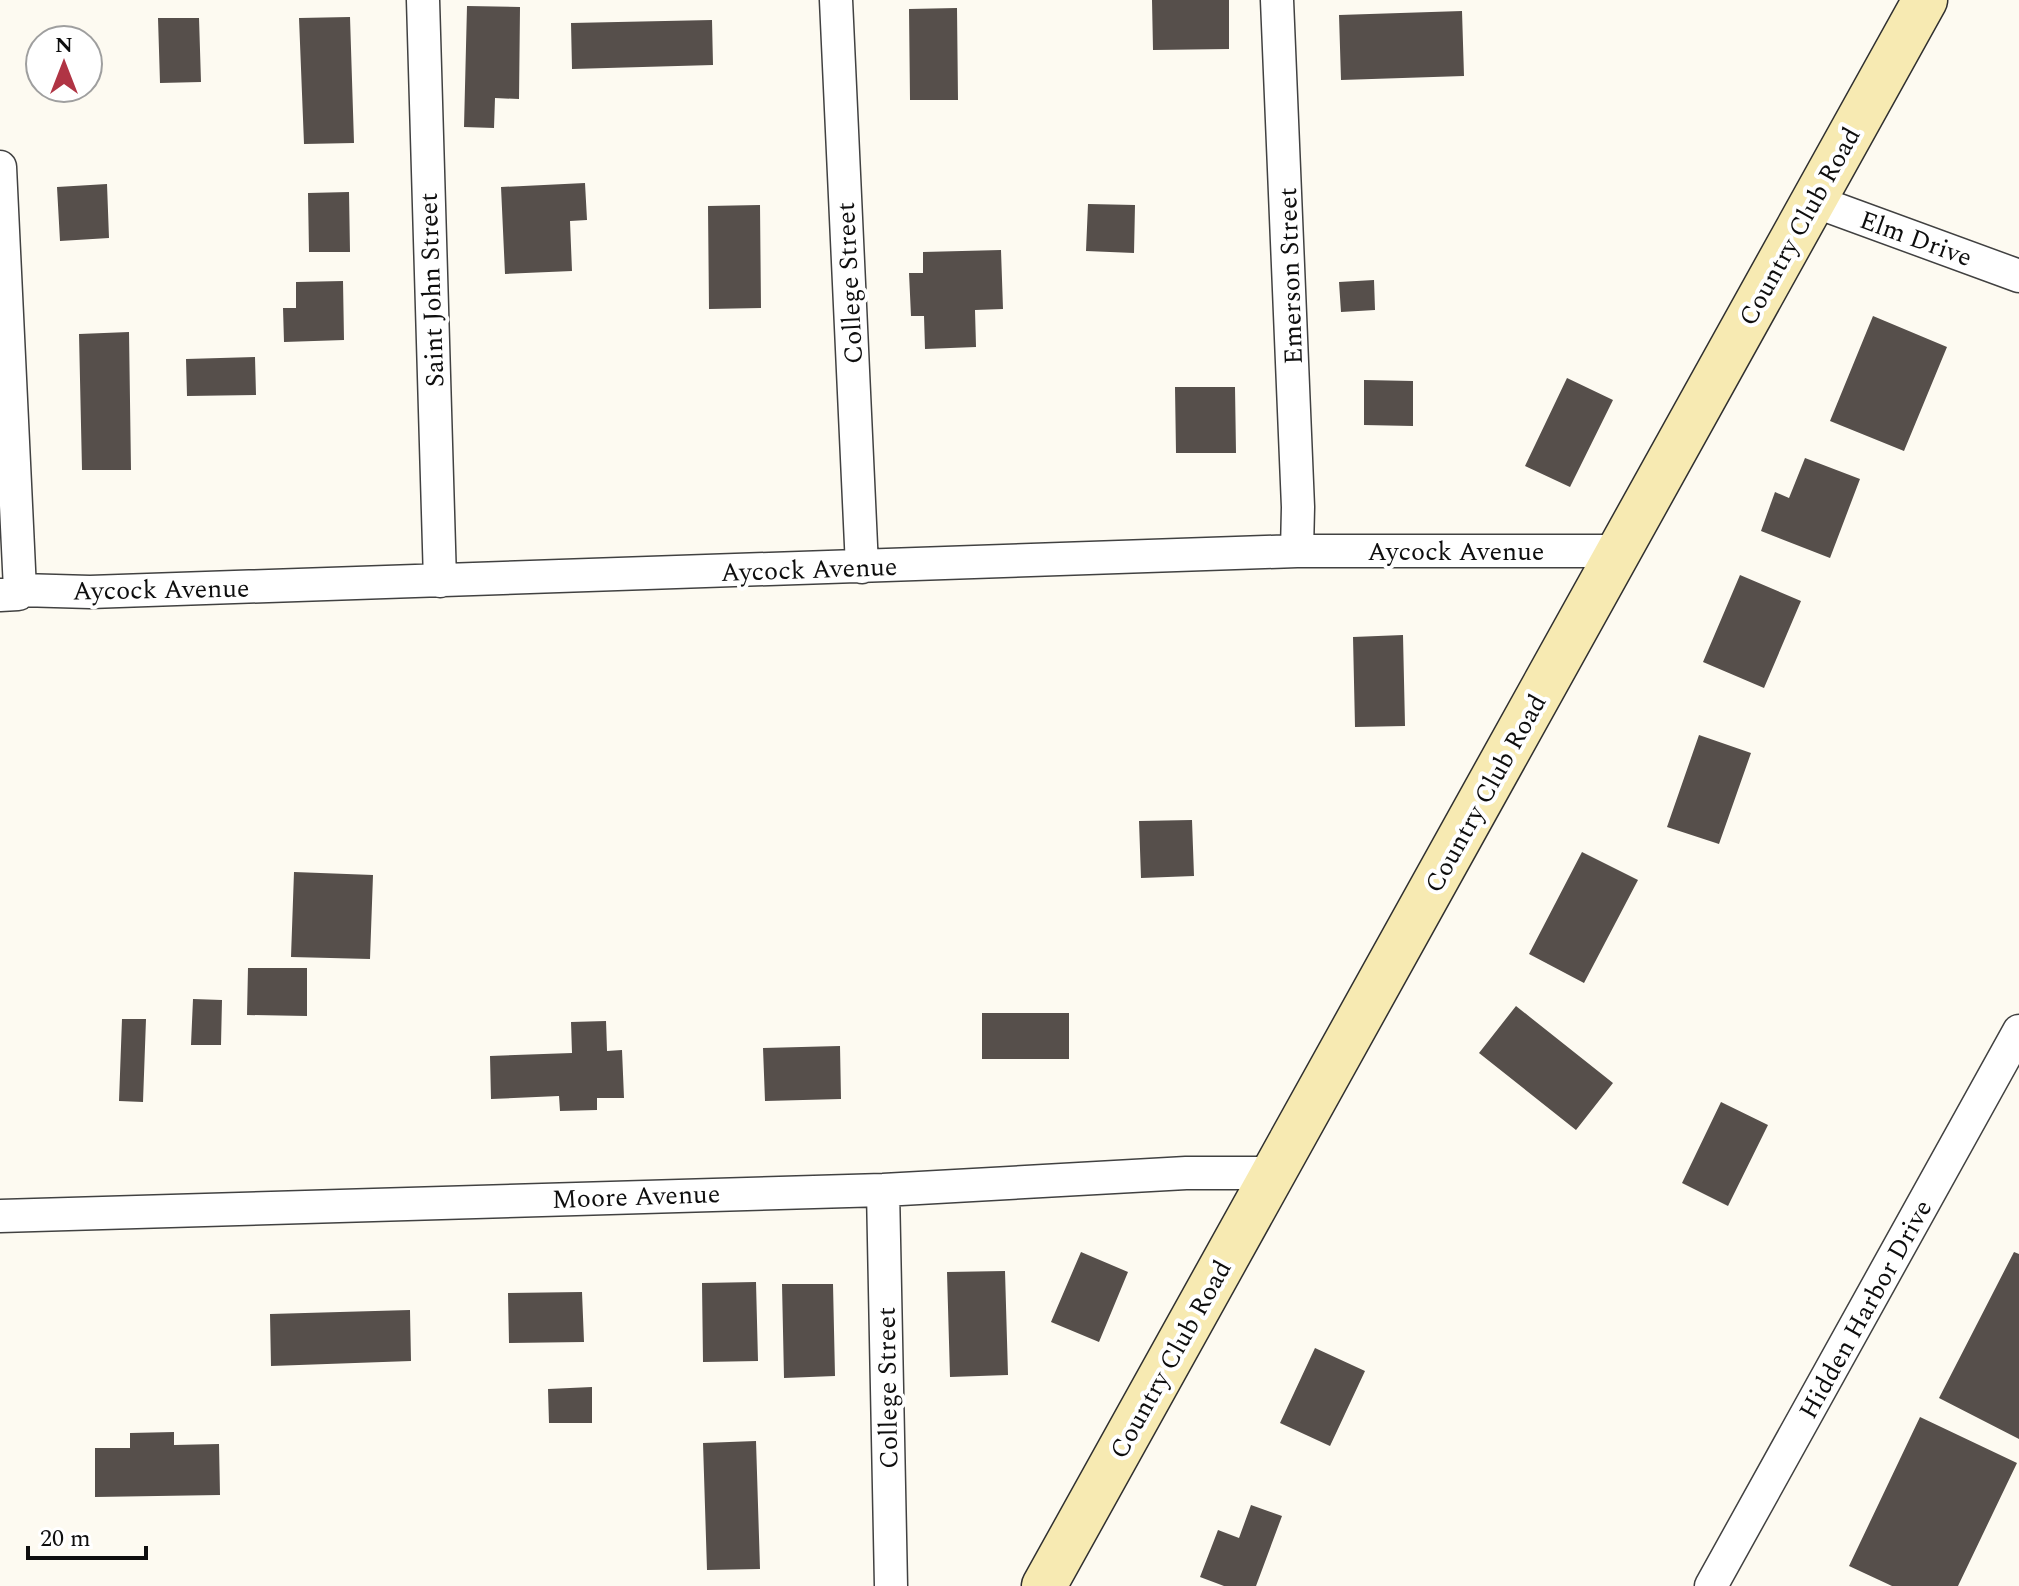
<svg xmlns="http://www.w3.org/2000/svg" width="2019" height="1586" font-family="Spectral,serif">
  <rect width="100%" height="100%" fill="#fdfaf1"/>
  <path fill="#564f4b" d="M1152,0H1229V49L1153,50Z
    M467,6L520,7L519,99L495,98L494,128L464,127Z
    M957,8L958,100H910L909,9Z
    M1462,11L1464,76L1341,80L1339,15Z
    M350,17L354,143L304,144L299,18Z
    M158,18H199L201,82L160,83Z
    M712,20L713,65L572,69L571,23Z
    M585,183L587,220L570,221L572,271L505,274L501,187Z
    M107,184L109,238L60,241L57,187Z
    M349,192L350,252H309L308,193Z
    M1088,204L1135,205L1134,253L1086,251Z
    M760,205L761,308L709,309L708,206Z
    M1001,250L1003,309L975,310L976,347L925,349L924,316H911L909,273H923V252Z
    M1374,280L1375,310L1341,312L1339,282Z
    M343,281L344,340L284,342L283,308H296V282Z
    M1873,316L1947,347L1904,451L1830,421Z
    M129,332L131,470H82L79,334Z
    M255,357L256,395L187,396L186,359Z
    M1567,378L1613,400L1570,487L1525,466Z
    M1364,380L1413,381V426L1364,425Z
    M1175,387H1235L1236,453H1176Z
    M1805,458L1860,479L1830,558L1761,531L1775,492L1789,498Z
    M1740,575L1801,601L1764,688L1703,662Z
    M1403,635L1405,726L1355,727L1353,637Z
    M1699,735L1751,753L1719,844L1667,827Z
    M1192,820L1194,876L1141,878L1139,821Z
    M1582,852L1638,880L1584,983L1529,954Z
    M294,872L373,875L370,959L291,957Z
    M248,968H307V1016L247,1015Z
    M193,999L222,1000L221,1045H191Z
    M1516,1006L1613,1083L1576,1130L1479,1053Z
    M982,1013H1069V1059H982Z
    M122,1019H146L143,1102L119,1101Z
    M606,1021L607,1051L622,1050L624,1098H597V1110L560,1111L559,1096L491,1099L490,1056L572,1053L571,1022Z
    M840,1046L841,1099L765,1101L763,1048Z
    M1721,1102L1768,1125L1728,1206L1682,1183Z
    M1081,1252L1128,1272L1099,1342L1051,1322Z
    M2014,1252L2019,1254V1439L1939,1398Z
    M1005,1271L1008,1375L950,1377L947,1272Z
    M756,1282L758,1361L703,1362L702,1283Z
    M782,1284H833L835,1376L784,1378Z
    M582,1292L584,1342L509,1343L508,1293Z
    M410,1310L411,1361L271,1366L270,1314Z
    M1315,1348L1365,1371L1330,1446L1280,1423Z
    M592,1387V1423H549L548,1389Z
    M1920,1417L2017,1463L1958,1586H1892L1849,1566Z
    M174,1432V1445L219,1444L220,1495L95,1497V1448H130V1433Z
    M756,1441L760,1569L707,1570L703,1443Z
    M1251,1505L1282,1516L1256,1586H1224L1200,1577L1218,1530L1239,1538Z"/>
  <g fill="none" stroke-linecap="round" stroke-linejoin="round">
    <defs>
      <path id="street" d="M423,0L440,581
        M836,0L862,567
        M1277,0L1298,507L1297,551
        M0,167L20,590
        M1814,201L2019,276
        M0,595L18,594L20,590L90,592L1297,551H1620
        M883,1190L891,1586
        M0,1216L883,1190L1186,1173H1273
        M1711,1586L2019,1031"/>
      <path id="secondary" d="M1044,1586L1925,0"/>
    </defs>
    <use href="#street" stroke="#414141" stroke-width="35"/>
    <use href="#secondary" stroke="#303030" stroke-width="47"/>
    <use href="#street" stroke="#fff" stroke-width="32"/>
    <use href="#secondary" stroke="#f7eab2" stroke-width="44"/>
  </g>
  <g text-anchor="middle" stroke-width="8" stroke-linejoin="round" paint-order="stroke">
    <g font-size="26" fill="#0e0e0e" stroke="#fff">
      <text transform="translate(1799 226) rotate(-61)" y="9">Country Club Road</text>
      <text transform="translate(1916 238) rotate(20)" y="9">Elm Drive</text>
      <text transform="translate(1290 276) rotate(-92)" y="9">Emerson Street</text>
      <text transform="translate(849 283) rotate(-93)" y="9">College Street</text>
      <text transform="translate(431 290) rotate(-92)" y="9">Saint John Street</text>
      <text x="1456" y="560">Aycock Avenue</text>
      <text transform="translate(809 569) rotate(-2)" y="9">Aycock Avenue</text>
      <text transform="translate(161 589) rotate(-1)" y="9">Aycock Avenue</text>
      <text transform="translate(1485 793) rotate(-61)" y="9">Country Club Road</text>
      <text transform="translate(636 1196) rotate(-2)" y="9">Moore Avenue</text>
      <text transform="translate(1865 1309) rotate(-61)" y="9">Hidden Harbor Drive</text>
      <text transform="translate(1170 1359) rotate(-61)" y="9">Country Club Road</text>
      <text transform="translate(887 1388) rotate(-91)" y="9">College Street</text>
    </g>
  </g>
  <g transform="translate(64 64)"><circle r="38" fill="#ffffff" stroke="#9f9f9f" stroke-width="2"/>
  <path d="M0-6L14 30L0 20L-14 30Z" fill="#b03444"/>
  <text y="-12" font-size="22" font-weight="bold" text-anchor="middle" fill="#0e0e0e">N</text>
  </g>
  <path d="M28 1546v12h118v-12" fill="none" stroke="#0e0e0e" stroke-width="4"/>
  <text x="40" y="1546" font-size="24" fill="#0e0e0e" stroke="#ffffff" stroke-width="6" paint-order="stroke">20 m</text>
</svg>
